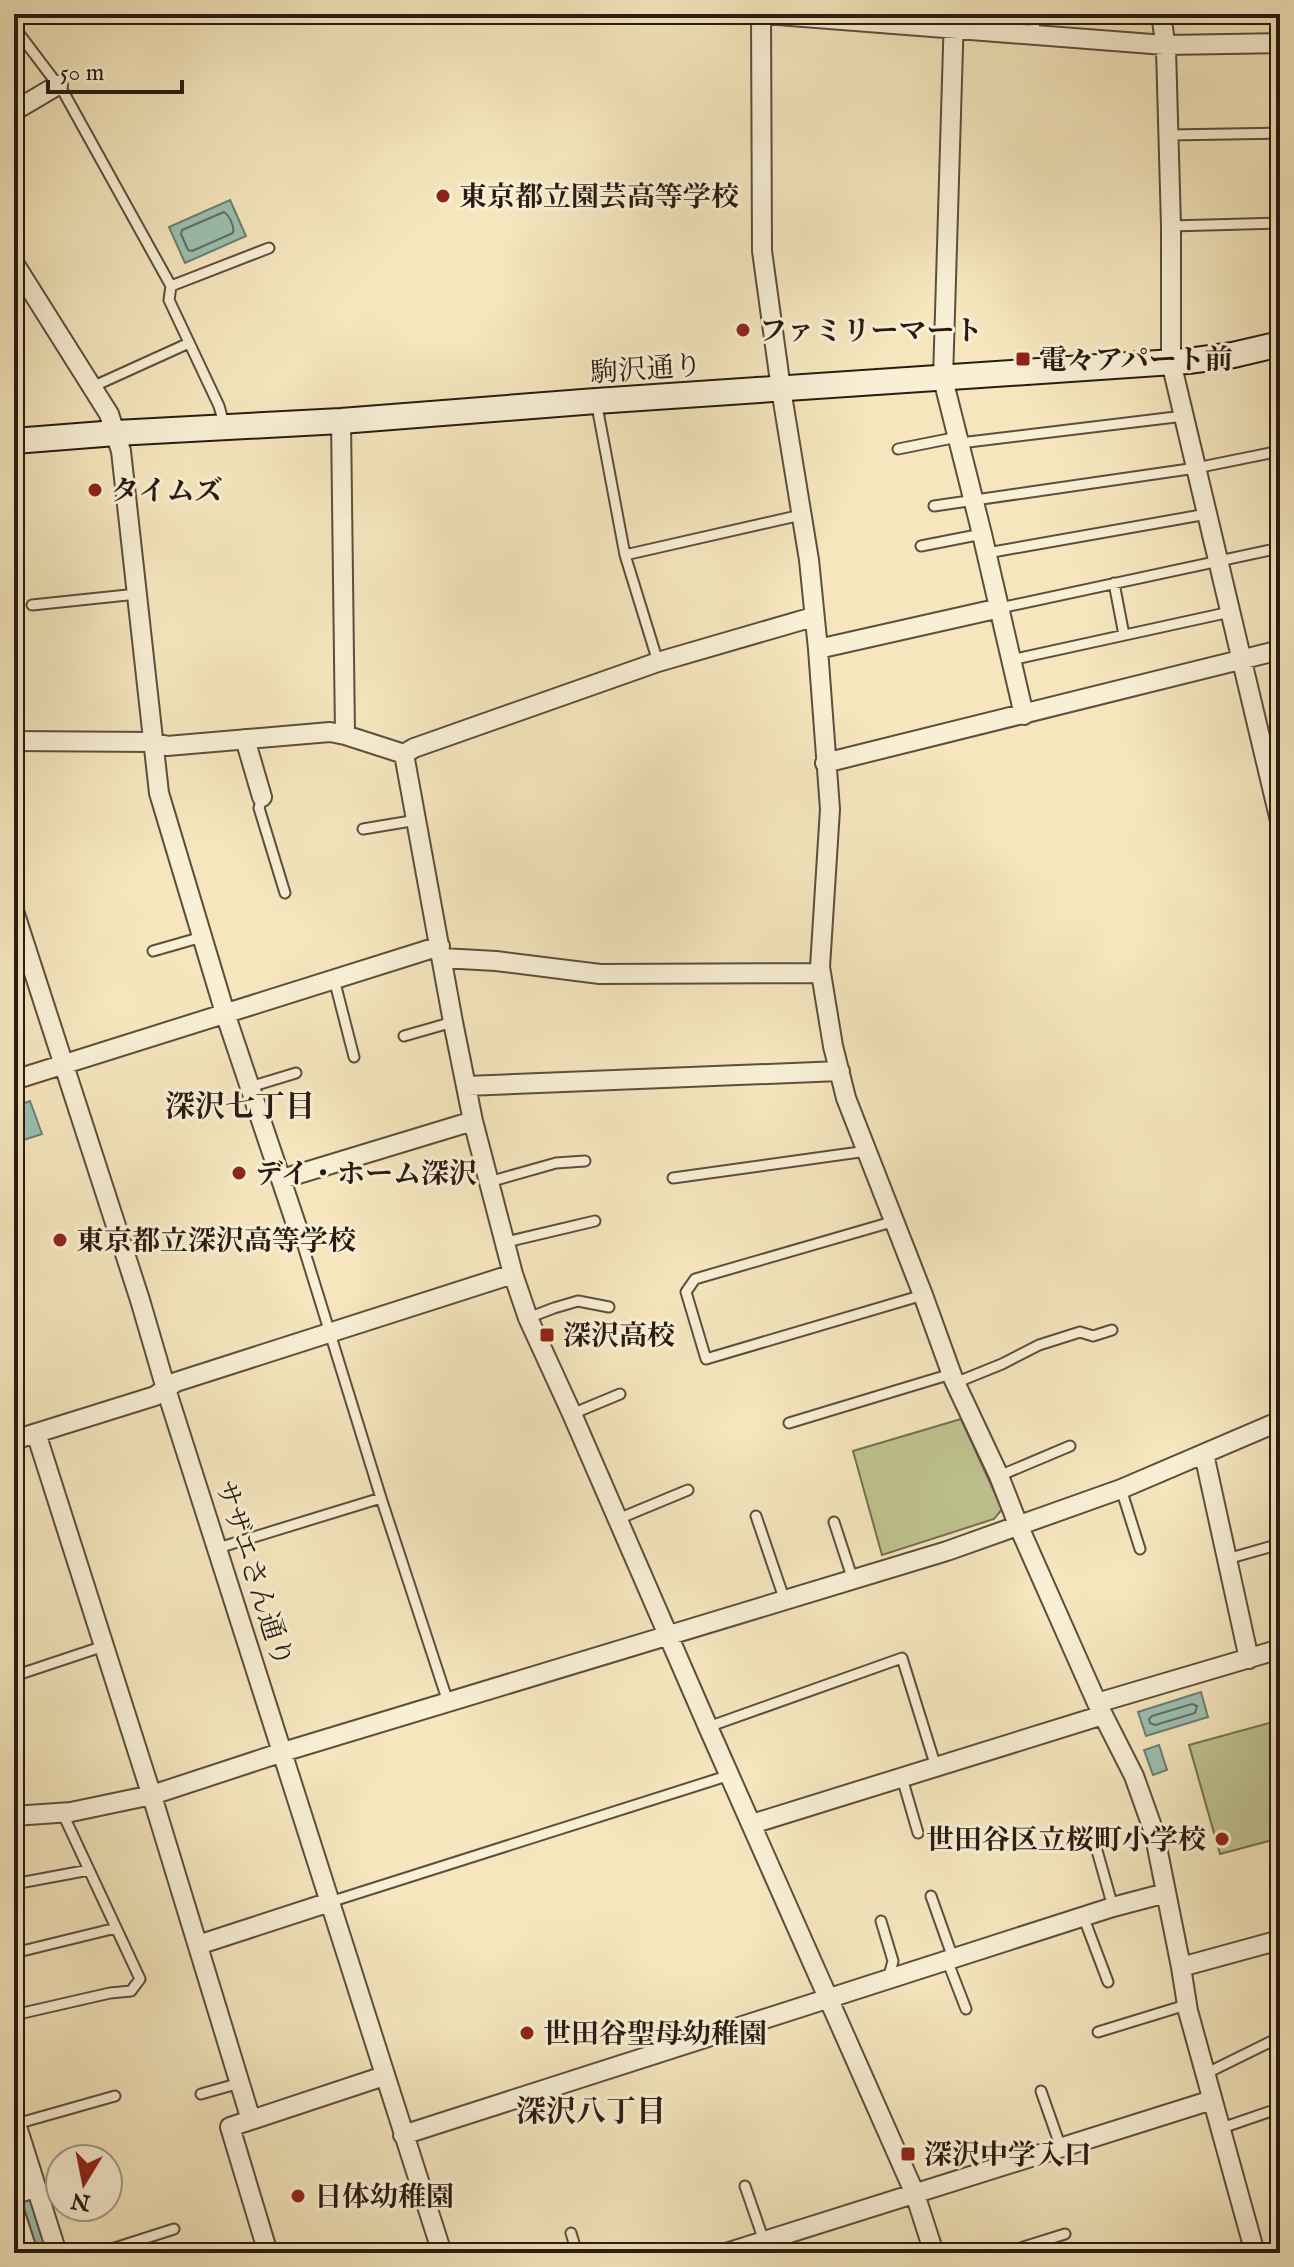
<svg xmlns="http://www.w3.org/2000/svg" width="1294" height="2267" font-family="'IM FELL English','Noto Serif JP',serif">
  <rect width="100%" height="100%" fill="#f5e6be"/>
  <filter id="stains"><feTurbulence type="fractalNoise" baseFrequency=".0025" numOctaves="4"/><feColorMatrix values="0 0 0 0 .2 0 0 0 0 .09 0 0 0 0 .02 0 0 0 .5 -.17"/></filter>
  <radialGradient id="worn" r=".72"><stop offset=".6" stop-color="#630" stop-opacity="0"/><stop offset="1" stop-color="#630" stop-opacity=".3"/></radialGradient>
  <path fill="#bfc490" stroke="#747051" stroke-width="2" d="M961,1419L1002,1509L994,1519L882,1555L853,1451Z
    M1280,1720V1838L1220,1854L1189,1745Z
    M14,2143L49,2253H33L14,2192Z"/>
  <path fill="#9cc0b2" stroke="#6e7e72" stroke-width="2" d="M230,200L246,236L185,263L169,227Z
    M30,1101L42,1134L14,1143V1107Z
    M1201,1692L1208,1717L1146,1736L1138,1712Z
    M1159,1745L1167,1770L1153,1775L1144,1750Z"/>
  <g fill="none" stroke-linecap="round" stroke-linejoin="round">
    <path stroke="#636e62" stroke-width="2" d="M224,212C229,215 235,227 233,233L192,251L188,250L181,234L182,230Z
      M1192,1704L1197,1706L1195,1713L1155,1725L1150,1723L1149,1719L1152,1716Z"/>
    <path stroke="#9cc0b2" stroke-width="32" d="M14,2170L41,2253"/>
    <defs>
      <path id="service" d="M14,27L64,93L171,286L169,300L219,406L225,427
        M1034,34L1035,14
        M1169,135L1280,133
        M1171,226L1280,223
        M171,286L269,248
        M92,387L189,343
        M596,401L625,555L658,662
        M960,443L1184,416
        M898,449L958,437
        M934,506L1196,468L1280,451
        M921,546L982,534
        M987,553L1207,514
        M625,555L801,515
        M1114,583L1124,635
        M32,605L137,594
        M1000,608L1280,548
        M1011,660L1230,612
        M262,797L259,808L285,893
        M363,829L417,820
        M153,951L202,937
        M334,979L354,1057
        M404,1036L453,1022
        M250,1087L296,1073
        M673,1178L867,1151
        M489,1182L556,1163L585,1161
        M895,1221L695,1279L686,1292L706,1359L923,1295
        M299,1233L381,1498L448,1702
        M506,1242L595,1221
        M528,1318L554,1308L578,1301L609,1307
        M955,1383L1002,1364L1039,1345L1080,1332L1093,1336L1112,1330
        M572,1414L620,1394
        M789,1423L951,1374
        M999,1476L1070,1446
        M1121,1489L1140,1549
        M756,1516L785,1601
        M618,1519L688,1490
        M834,1522L853,1580
        M218,1548L381,1498
        M1227,1559L1280,1544
        M14,1676L104,1646
        M708,1727L902,1658L936,1767
        M902,1778L918,1833
        M1092,1833L1113,1907
        M14,1884L89,1870
        M931,1896L953,1958
        M330,1902L730,1775
        M1083,1916L1108,1982
        M881,1921L893,1961L888,1979
        M14,1953L116,1928
        M947,1960L966,2009
        M14,2015L110,1993L131,1991L140,1979L62,1812
        M1098,2032L1186,2005
        M1205,2074L1276,2039
        M1041,2091L1061,2148
        M201,2094L240,2083
        M16,2124L115,2096
        M1219,2129L1280,2108
        M745,2186L764,2241
        M571,2233L577,2253
        M99,2253L174,2229
        M1004,2253L1065,2234"/>
      <path id="minor" d="M761,14L762,251L781,389L809,560L818,649L830,809L820,967L833,1046L846,1098L923,1295L953,1378L999,1476L1019,1527L1097,1703L1134,1776L1154,1832L1181,1967L1188,2011L1255,2253
        M765,14L1165,45L1280,43
        M954,14L943,379L982,534L1024,715
        M1161,14L1166,49L1171,226V362L1280,821
        M14,111L58,85
        M14,263L109,414L121,451L159,793L225,1013L299,1233
        M341,421L345,735L404,754L453,1022L473,1121L513,1274L528,1318L572,1414L708,1727L915,2194L934,2253
        M818,649L1000,608
        M245,739L262,797
        M14,741L153,742L167,746L330,732L345,735
        M404,754L414,748L658,662L813,617
        M825,763L1280,650
        M14,911L140,1300L166,1389L442,2253
        M442,958L496,961L600,974L821,973
        M14,1080L440,946
        M467,1086L840,1071
        M282,1179L473,1121
        M36,1433L156,1809L251,2120
        M14,1440L155,1396L176,1382L513,1274
        M1204,1454L1249,1659
        M1097,1703L1280,1649
        M14,1816L71,1812L152,1795L283,1752L947,1551L1121,1489L1280,1421
        M752,1824L1103,1715
        M198,1945L330,1902
        M1181,1967L1280,1940
        M14,2117L57,2253
        M403,2135L1113,1907L1166,1893
        M14,2195L36,2187
        M14,2210L28,2253
        M268,2253L230,2127L384,2076
        M726,2253L1212,2100"/>
      <path id="secondary" d="M14,441L116,433L341,421L596,401L1188,361L1233,355L1280,344"/>
    </defs>
    <use href="#service" stroke="#5d4e3d" stroke-width="13"/>
    <use href="#minor" stroke="#5d4e3d" stroke-width="22"/>
    <use href="#secondary" stroke="#2a1b12" stroke-width="28"/>
    <use href="#service" stroke="#f8efd5" stroke-width="9"/>
    <use href="#minor" stroke="#f8efd5" stroke-width="18"/>
    <use href="#secondary" stroke="#f8efd5" stroke-width="24"/>
  </g>
  <g fill="#8f2418" stroke="#f8efd5" stroke-width="3">
    <circle cx="443" cy="196" r="8"/>
    <circle cx="743" cy="330" r="8"/>
    <rect x="1015" y="351" width="16" height="16" rx="4"/>
    <circle cx="95" cy="490" r="8"/>
    <circle cx="239" cy="1173" r="8"/>
    <circle cx="60" cy="1240" r="8"/>
    <rect x="539" y="1327" width="16" height="16" rx="4"/>
    <circle cx="1222" cy="1839" r="8"/>
    <circle cx="527" cy="2033" r="8"/>
    <rect x="900" y="2146" width="16" height="16" rx="4"/>
    <circle cx="298" cy="2196" r="8"/>
  </g>
  <g text-anchor="middle" stroke-width="6" stroke-linejoin="round" paint-order="stroke">
    <g font-size="28" font-weight="bold" fill="#2a1b12" stroke="#f8efd5" text-anchor="start">
      <text x="459" y="206">東京都立園芸高等学校</text>
      <text x="759" y="340">ファミリーマート</text>
      <text x="1039" y="369">電々アパート前</text>
      <text x="111" y="500">タイムズ</text>
      <text x="255" y="1183">デイ・ホーム深沢</text>
      <text x="76" y="1250">東京都立深沢高等学校</text>
      <text x="563" y="1345">深沢高校</text>
      <text x="1206" y="1849" text-anchor="end">世田谷区立桜町小学校</text>
      <text x="543" y="2043">世田谷聖母幼稚園</text>
      <text x="924" y="2164">深沢中学入口</text>
      <text x="314" y="2206">日体幼稚園</text>
    </g>
    <g font-size="28" fill="#2a1b12" stroke="#f8efd5">
      <text transform="translate(646 368) rotate(-4)" y="10">駒沢通り</text>
      <text transform="translate(255 1573) rotate(72)" y="10">サザエさん通り</text>
    </g>
    <g font-size="30" font-weight="bold" fill="#2a1b12" stroke="#f8efd5">
      <text x="240" y="1116">深沢七丁目</text>
      <text x="591" y="2121">深沢八丁目</text>
    </g>
  </g>
  <rect width="1294" height="2267" fill="none" stroke="#f5e6be" stroke-width="48"/>
  <rect x="16" y="16" width="1262" height="2235" fill="none" stroke="#2a1b12" stroke-width="4"/>
  <rect x="24" y="24" width="1246" height="2219" fill="none" stroke="#2a1b12" stroke-width="2"/>
  <g transform="translate(84 2183) rotate(190)"><circle r="38" fill="#f8efd5" stroke="#a69a87" stroke-width="2"/>
  <path d="M0-6L14 30L0 20L-14 30Z" fill="#8f2418"/>
  <text y="-12" font-size="22" font-weight="bold" text-anchor="middle" fill="#2a1b12">N</text>
  </g>
  <path d="M48 80v12h134v-12" fill="none" stroke="#2a1b12" stroke-width="4"/>
  <text x="60" y="80" font-size="24" fill="#2a1b12" stroke="#f8efd5" stroke-width="6" paint-order="stroke">50 m</text>
  <rect width="100%" height="100%" filter="url(#stains)"/>
  <rect width="100%" height="100%" fill="url(#worn)"/>
</svg>
